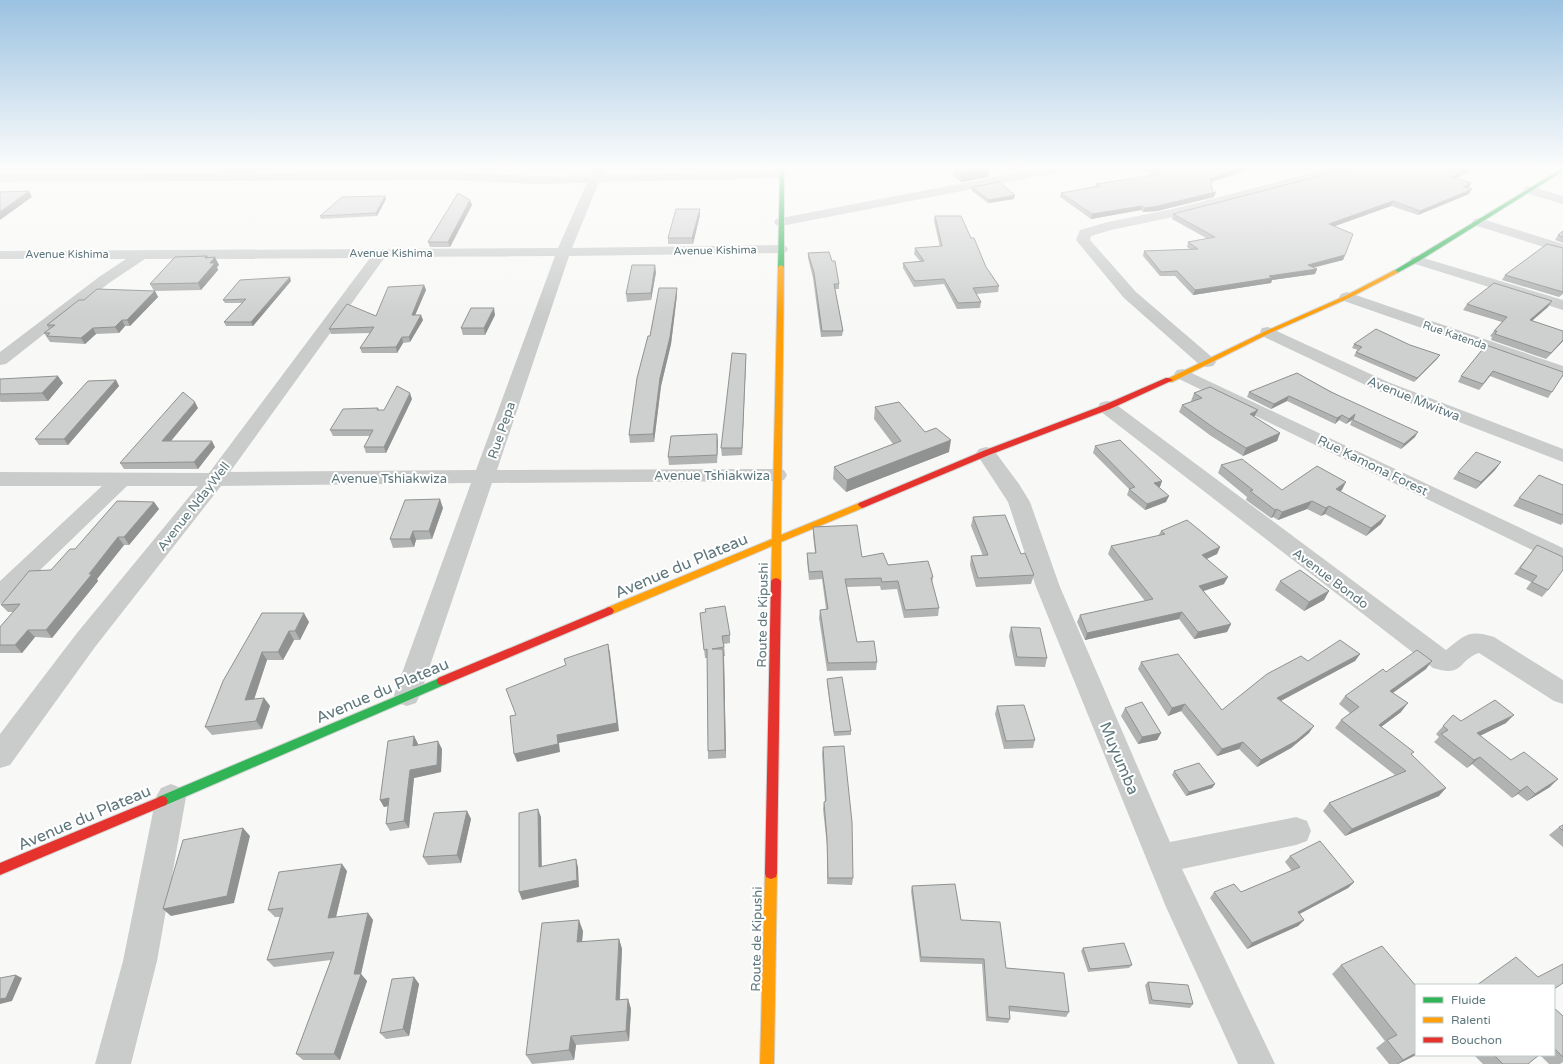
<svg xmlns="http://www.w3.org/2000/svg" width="1563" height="1064" font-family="'Varela Round',sans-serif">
  <rect width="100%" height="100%" fill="#f8f8f7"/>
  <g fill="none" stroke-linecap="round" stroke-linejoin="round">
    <defs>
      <path id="fast" d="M780,167H784V267L781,269L778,267Z
        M1563,168V171L1419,261L1397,273L1392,272Z
        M442,677L446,678L447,681L446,684L166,805L162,806L158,805L156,801L158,797Z"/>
      <path id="slow" d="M781,265L784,267L781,535L859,503L862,502L866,505L865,507L781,542V581L779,583H773L771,581L772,546L612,614H606L604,611L606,608L772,539L778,267Z
        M1395,270L1398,272L1397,273L1349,298L1270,333L1172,382H1169L1165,380L1266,331L1345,296Z
        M771,867L776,869L777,873L774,1064H760L765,873L766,869Z"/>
      <path id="jam" d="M1166,378H1169L1173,380L1110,409L989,455L865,507L862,508L858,505L859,503L983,451L1104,405Z
        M776,578L779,579L781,581L777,873L776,877L771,879L766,877L765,873L771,581L773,579Z
        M609,607L612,608L614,611L612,614L446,684L442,685L438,684L437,681L438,678Z
        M162,796L166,797L168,801L166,805L0,875V863Z"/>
    </defs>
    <use href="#fast" stroke="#d3d5d5" stroke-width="2"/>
    <use href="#slow" stroke="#d3d5d5" stroke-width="2"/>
    <use href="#jam" stroke="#d3d5d5" stroke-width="2"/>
    <path fill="#cacccc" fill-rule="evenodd" d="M594,167H604L602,175L782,170L788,174L782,178L599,182L572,248L781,245L786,246L788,249L786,252L781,253L569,256L497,470L777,469L784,470L787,475L784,480L777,481L492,483L420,695L416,703L407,706L398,703L394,695L471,483L221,486L95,647L10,765L0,768V734L77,633L198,486H127L8,601L0,604V581L102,486H0V472L209,473L370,258L145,259L109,283L6,364L0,365V352L99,277L126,259H0V251L558,248L587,183L536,184L450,180L0,182V174L450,172L536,176L590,175ZM555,256L476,470L230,472L385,257Z
      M1047,167H1072L1066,171L781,226L776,225L774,222L776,219L781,218Z
      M1334,167H1354L1352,170L1183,215L1111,230L1091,236L1090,240L1136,292L1213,358L1216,362L1213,366L1207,367L1201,366L1124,298L1076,240L1080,230L1108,222L1177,208Z
      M1530,186L1563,196V204L1525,193L1524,190L1525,187Z
      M1479,218L1563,244V253L1474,225L1472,222L1474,219Z
      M1417,256L1563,300V310L1412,263L1410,260L1412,257Z
      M1347,292L1563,366V377L1341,300L1339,297L1341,294Z
      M1268,327L1388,382L1563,449V462L1376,390L1262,336L1260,332L1262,328Z
      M1183,369L1563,548V565L1177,378L1174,374L1177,370Z
      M1107,401L1114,403L1446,650C1465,635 1469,629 1494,637L1563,680V704L1554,701L1479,653C1458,660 1464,678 1433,668L1100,411L1098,407L1100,403Z
      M986,447L993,449L1019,484L1030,502L1060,587L1170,842L1296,817L1307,821L1311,831L1307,841L1296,845L1182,869L1275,1064H1238L1166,907L1036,587L1008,502L976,453L979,449Z
      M171,784L181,788L186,797L157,961L131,1064H95L123,961L156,797L161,788Z"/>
    <use href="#fast" fill="#30b455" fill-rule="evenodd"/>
    <use href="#slow" fill="#ff9f0a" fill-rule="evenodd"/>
    <use href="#jam" fill="#e5322d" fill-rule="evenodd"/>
  </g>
  <path fill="#b1b3b3" d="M274,167L269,171L220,172L218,168Z
    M683,167H721L720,170L684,171Z
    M954,167H990L988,177L961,182L953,176Z
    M1140,167H1256L1211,182L1213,193L1216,192L1214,197L1157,211L1143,212L1141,210L1091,219L1060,197L1061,193L1095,186L1096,184L1154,175Z
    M1372,167H1481L1455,178L1469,187L1467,188L1469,194L1418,215L1391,206L1334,226L1345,255L1343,260L1313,268L1317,269L1315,274L1272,280L1271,283L1193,295L1175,276H1160L1143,256L1144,251L1190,249L1187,247L1188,242L1208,239L1172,219L1173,214Z
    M972,187L1014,199L988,203L972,191Z
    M386,199L377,216L321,219L320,216Z
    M470,200L472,205L450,247H430L428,242Z
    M700,209V215L693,244H668V238Z
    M935,216L971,238L986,267L999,286L998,292L976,294L981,302L980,308L957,309L944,284L914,287L903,268V263L920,261L914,254L915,248L940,247L934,221Z
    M1563,231V243L1555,240L1558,235Z
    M1563,248V294L1559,297L1502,280L1505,275Z
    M808,253L832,261L839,284V289H835L843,331L842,336L821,337L813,278L808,258Z
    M207,256L208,258L219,265L217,267L218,270L201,290L155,291L158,297L130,326H125L119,333L96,334L85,344L50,342L44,333L49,329L47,325L154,291L150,284Z
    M656,272L651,300L627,302L626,294Z
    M291,281L253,326H226L224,322L242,303H225L223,300Z
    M424,285L426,290L415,315L423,320L410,342L403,343L397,353H362L360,348L370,333L331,334L329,329L376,316Z
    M677,295L671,344L661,386L654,442L630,443L629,435L650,336Z
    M1467,304L1548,307L1532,320L1563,341L1546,359L1491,340L1492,337L1490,336L1494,331L1502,322L1463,310Z
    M495,315L485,335H463L461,328Z
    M1354,344L1410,345L1440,355L1437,359L1414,382L1354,356L1356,352L1358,350L1352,348Z
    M1486,345L1552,392L1548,398L1490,376L1479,390L1458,382L1461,376Z
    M746,354L742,455L722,456L721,448Z
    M1297,373L1415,437L1401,449L1350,425L1352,420L1346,424L1339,420L1335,424L1287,401L1271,409L1247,397L1249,392Z
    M0,379L63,383L48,401L1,402L0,401Z
    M116,380L119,386L68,445H39L35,439Z
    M1194,393L1258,410L1254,417L1280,433L1277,441L1243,456L1211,436L1179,412L1182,405L1192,401H1191Z
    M412,399L386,453H366L364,447L370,436H333L330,430L378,408L379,410H384Z
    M875,407L925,432L949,452L846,492L833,479L834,467L893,444L874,419Z
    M198,408L171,441L215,447L198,469H124L120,463Z
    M717,434V463L669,465L668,457Z
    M1095,446L1162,481L1159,488L1166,502L1145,510L1127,495L1129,489L1093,453Z
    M1501,462L1495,470L1476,489L1453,479L1458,472Z
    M1221,465L1282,490H1342L1340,491L1381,524L1366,536L1325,514L1321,516L1307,509L1278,520L1273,517L1271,518L1246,500L1247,497L1218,473Z
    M1563,485V523L1561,525L1513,506L1519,498Z
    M154,502L159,509L129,545H124L97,579L98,581L52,638L35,637L22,653H0V627L13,612H8L1,605L51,570Z
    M443,508L432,539L416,540L414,547L393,548L390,539Z
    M973,517L1021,554L1034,575L1031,584L976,587L970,565L971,556H983L971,526Z
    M813,527L862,557L933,577L932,583L939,608L938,616L904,618L897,589L881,590L880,586L847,587L857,642L877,662L876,670L827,671L819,618L820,610L826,609L822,579L809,580L807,561V553H815L813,535Z
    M1161,531L1220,547L1217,554L1207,559L1224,584L1203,591L1231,624L1227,632L1194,639L1179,619L1085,640L1077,622L1080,615L1145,601L1108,554L1111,546L1158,536Z
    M1537,545L1548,590L1542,597L1526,589L1531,582L1514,574Z
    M1280,581L1329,591L1324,600L1304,611L1275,590Z
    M262,613L309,622L300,640H294L283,660H267L254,699L264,698L270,706L262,729L212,735L205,727Z
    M701,622L730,635V643L724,644L725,656H724L726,758L708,759V751L707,658H705Z
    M1011,627L1047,658L1045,667L1015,666L1009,636Z
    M1360,654L1355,661L1281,701L1309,733L1291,748L1257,767L1239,749L1217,756L1181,711L1168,716L1138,669L1141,662L1222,710L1308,661Z
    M1426,669L1393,693L1401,712L1381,727L1411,754L1439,796L1345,836L1323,811L1329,803L1395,775L1335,728L1341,720L1350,713L1339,704L1345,696L1386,672Z
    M827,679L851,731V735L834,736L827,683Z
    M997,706L1035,740L1033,748L1004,749L995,714Z
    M1125,708L1161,733L1157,740L1138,744L1121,716Z
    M1453,715L1461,721L1506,723L1480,736L1511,760L1550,787L1527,801L1518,794L1512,798L1472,764L1467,768L1434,742L1439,737L1436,734Z
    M414,736L418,744V745L442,749L441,772L414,778L409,828L390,831L386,824L388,806L384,807L380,800Z
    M823,747L853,878L852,885L827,884V846L823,809L824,802H825L822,754Z
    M1174,771L1215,784L1212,788L1186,796L1172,775Z
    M467,811L471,819L461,863L428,865L423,857Z
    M1563,825V847L1549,835L1559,827Z
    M1290,856L1354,882L1348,888L1299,914L1304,920L1298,926L1247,949L1210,898L1214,892H1241L1292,871L1285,862Z
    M347,871L336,917L368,913L373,920L361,974L367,981L340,1060H303L296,1054L331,960L274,967L267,960L280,917H275L268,910Z
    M912,886L961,920L1006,968L1069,1012L1066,1017L1009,1011L1010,1019L1008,1023L986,1021L982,964L920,962L911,891Z
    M583,931L582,942L619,939L622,949L620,1000L628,999L631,1009L629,1041L576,1045L574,1060L532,1064L526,1055Z
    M1083,948L1132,965L1129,968L1088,972L1081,951Z
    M1341,965L1416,1055L1398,1064H1389L1376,1048L1385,1041L1332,974Z
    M414,977L419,984L409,1036L386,1039L380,1033Z
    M1148,982L1193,1004L1190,1008L1149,1004L1145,985Z
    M1554,1008L1563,1016V1062L1560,1064H1549L1540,1055H1554Z
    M1474,1055H1539L1528,1064H1483Z"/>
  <path fill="#909292" d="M269,167H274L269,171L268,168Z
    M990,167L988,177L961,182L962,172Z
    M1245,167H1256L1208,183L1210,179Z
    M1474,167H1481L1449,181L1451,177Z
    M1471,183L1469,187L1461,191L1463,187Z
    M1472,189L1469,194L1418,215L1420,211Z
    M29,191L32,197L0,220V212Z
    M1216,192L1214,197L1157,211L1143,212L1145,208Z
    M1015,195L1014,199L988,203L989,200Z
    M385,196L386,199L377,216L376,213Z
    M470,200L472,205L450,247L448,242Z
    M1393,201L1391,206L1327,229L1329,224Z
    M1142,206L1141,210L1091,219L1092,214Z
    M700,209V215L693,244L692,238Z
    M1345,255L1343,260L1306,269L1308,265Z
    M207,256L210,263L215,257L219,265L217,267L218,270L201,290L198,283L205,258Z
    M655,265L656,272L651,300V293Z
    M1317,269L1315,274L1272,280L1271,283L1193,295L1195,290L1269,276Z
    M290,277L291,281L253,326L251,322Z
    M424,285L426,290L413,320L412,315Z
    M677,288V295L671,344L661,386L654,442L653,434L660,378Z
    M155,291L158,297L130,326L127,320Z
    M1552,301L1548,307L1526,326L1530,320Z
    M494,308L495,315L485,335L484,328Z
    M421,315L423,320L410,342L409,337Z
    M122,320L125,326L119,333L115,327Z
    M93,328L96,334L85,344L81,338Z
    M402,337L403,343L397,353L396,347Z
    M1563,340V341L1546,359L1551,353Z
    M746,354V361L742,455V448Z
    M1440,355L1437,359L1414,382L1417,378Z
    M1493,371L1490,376L1479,390L1483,384Z
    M58,376L63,383L48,401L42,393Z
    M116,380L119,386L68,445L64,439Z
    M410,393L412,399L386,453L384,447Z
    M1289,396L1287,401L1271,409L1274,404Z
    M195,402L198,408L166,447L162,441Z
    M1258,410L1254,417L1250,414Z
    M1355,414L1352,420L1346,424L1349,419Z
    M1342,415L1339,420L1335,424L1337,418Z
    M1418,432L1415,437L1401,449L1404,444Z
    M1280,433L1277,441L1243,456L1246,448Z
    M717,434L718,442L717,463Z
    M951,440L949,452L846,492L847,480Z
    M212,441L215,447L198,469L194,462Z
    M1501,462L1495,470L1476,489L1481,482Z
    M1162,481L1160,487L1152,490L1154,483Z
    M1346,482L1342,490L1332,497L1336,489Z
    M1169,496L1166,502L1145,510L1147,504Z
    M440,499L443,508L432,539L429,531Z
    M1312,501L1307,509L1278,520L1282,512Z
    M154,502L159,509L129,545L124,537Z
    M1329,506L1325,514L1321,516L1326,508Z
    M1277,509L1273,517L1271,518L1275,510Z
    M1386,516L1381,524L1366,536L1371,528Z
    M413,531L416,540L414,547L410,539Z
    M118,537L124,545L97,579L98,581L52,638L46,630Z
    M1220,547L1217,554L1199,562L1202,555Z
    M1228,577L1224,584L1195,594L1199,586Z
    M1329,591L1324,600L1304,611L1309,602Z
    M1182,612L1179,619L1085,640L1087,633Z
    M304,613L309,622L300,640L295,631Z
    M1231,624L1227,632L1194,639L1198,632Z
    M28,630L35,637L22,653L15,645Z
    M289,631L294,640L283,660L278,652Z
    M608,644L610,653L619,731L559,743L560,752L517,762L514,754L557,735Z
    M723,649L724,657L726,758L725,750Z
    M262,652L267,660L251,709L245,700Z
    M1360,654L1355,661L1273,705L1277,698Z
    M1432,661L1426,669L1384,699L1390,691Z
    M264,698L270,706L262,729L256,721Z
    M1408,703L1401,712L1373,733L1379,725Z
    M1185,704L1181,711L1168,716L1172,708Z
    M1514,715L1506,723L1469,741L1477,733Z
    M1314,726L1309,733L1291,748L1257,767L1261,760Z
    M1161,733L1157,740L1138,744L1142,737Z
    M414,736L418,744L417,753L413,746Z
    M438,741L442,749L441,772L414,778L409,828L404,821L410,770Z
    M1243,742L1239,749L1217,756L1222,749Z
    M1480,757L1472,764L1467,768L1474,760Z
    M1558,779L1550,787L1527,801L1535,794Z
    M1215,784L1212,788L1186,796L1189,792Z
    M1527,786L1518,794L1512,798L1520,791Z
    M1446,788L1439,796L1345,836L1352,829Z
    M389,798L393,805L384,807L380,800Z
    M538,809L541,817L542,875L539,867Z
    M467,811L471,819L461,863L457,855Z
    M243,828L250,836L234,903L171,916L163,909Z
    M576,859L578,867L579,887L522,900L519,892Z
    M342,864L347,871L334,925L328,918Z
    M1354,882L1348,888L1292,918L1298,912Z
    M368,913L373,920L361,974L367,981L340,1060L334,1054L354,974Z
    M579,920L583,931L581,953L577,942Z
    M1304,920L1298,926L1247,949L1252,943Z
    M619,939L622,949L619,1010L616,1000Z
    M16,975L22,978L12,1001L0,1004V999Z
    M414,977L419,984L409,1036L403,1029Z
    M628,999L631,1009L629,1041L626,1031Z
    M571,1036L576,1045L574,1060L569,1050Z
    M1416,1053V1055L1398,1064H1397L1403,1060Z"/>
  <path fill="#ced0d0" stroke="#909292" d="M220,167H269L268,168H218Z
    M955,167H989L962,172Z
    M1148,167H1245L1210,179L1213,193L1216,192L1158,206L1145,208L1142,206L1092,214L1061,193L1100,186L1096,184L1161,174Z
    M1372,167H1474L1451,177L1471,183L1463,187L1472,189L1420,211L1393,201L1329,224L1353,234L1345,255L1308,265L1317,269L1269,276L1272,278L1195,290L1177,271L1161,272L1144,251L1198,249L1188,242L1215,237L1173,214L1328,174Z
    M999,182L1015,195L989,200L972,187Z
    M29,191L0,212V192Z
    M458,193L470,200L448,242H428Z
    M385,196L376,213L320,216L342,197Z
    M676,209H700L692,238H668Z
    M935,216H961L971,238H974L986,267L999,286L973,288L981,302L958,303L944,279L915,281L903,263L924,261L915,248L942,246Z
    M1563,231V237L1558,235Z
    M1547,244L1563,248V292L1505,275Z
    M829,252L832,261H835L839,284H834L843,331H822L814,273L808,253Z
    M207,256L205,258L215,257L210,263H215L198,283L150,284L175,257Z
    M632,265H655L651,293L626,294Z
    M290,277L251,322H224L246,299L223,300L240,280Z
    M1494,283L1552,301L1530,320L1563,331V340L1551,353L1495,334L1497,331H1494L1507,317L1467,304Z
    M424,285L412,315H421L409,337H402L396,347L360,348L374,327L329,329L347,304L376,316L388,287Z
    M659,288H677L670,337L660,378L653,434L629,435L637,378L648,336H650Z
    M97,289L155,291L127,320H122L115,327L93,328L81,338L47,336L50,333H44L55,325H47L79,300H84Z
    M471,308H494L484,328H461Z
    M1376,329L1410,345L1440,355L1417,378L1356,352L1362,347L1354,344Z
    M1486,345L1563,372V375L1552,392L1493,371L1483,384L1461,376Z
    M732,353L746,354L742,448H721Z
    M1297,373L1331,392L1418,432L1404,444L1353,420L1355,414L1349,419L1342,415L1337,418L1289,396L1274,404L1249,392Z
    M58,376L42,393L0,394V379Z
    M116,380L64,439H35L88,381Z
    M397,386L410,393L384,447H364L373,430H330L343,409L378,408L377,410H384Z
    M1210,387L1258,410L1250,414L1280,433L1246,448L1214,428L1182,405L1202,398L1194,393Z
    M183,392L195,402L162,441H212L194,462L120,463Z
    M899,402L925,432L936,428L951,440L847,480L834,467L901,441L875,407Z
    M717,434V455L668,457L671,436Z
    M1120,440L1162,481L1154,483L1169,496L1147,504L1129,489L1135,487L1095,446Z
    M1476,452L1501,462L1481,482L1458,472Z
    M1242,459L1282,490L1317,466L1346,482L1336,489L1386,516L1371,528L1329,506L1326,508L1312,501L1282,512L1277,509L1275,510L1250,491L1253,490L1221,465Z
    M1539,475L1563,485V515L1519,498Z
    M440,499L429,531H413L410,539H390L405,500Z
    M117,501L154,502L124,537H118L89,574H92L46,630H28L15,645H0V627L20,604L1,605L29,571L51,570L70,549H75Z
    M1005,515L1021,554L1025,553L1034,575L978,578L971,556L988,555L973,517Z
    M1187,520L1220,547L1202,555L1228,577L1199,586L1231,624L1198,632L1182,612L1087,633L1080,615L1153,599L1111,546L1165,534L1161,531Z
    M857,525L862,557L883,553L888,565L928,561L933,577L931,578L939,608L905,610L898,581L882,582L881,578L845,579L857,642L874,641L877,662L828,663L820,610L828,609L822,571L809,572L807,553H816L813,527Z
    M1537,545L1563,557V570L1548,590L1532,582L1537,576L1520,568Z
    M1300,570L1329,591L1309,602L1280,581Z
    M725,606L730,635L722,636L724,647L712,649H723L725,750L708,751L707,649L704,650L700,613L706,612L705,609Z
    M262,613H304L295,631H289L278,652H262L245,700L264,698L256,721L205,727L223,681Z
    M1011,627L1040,628L1047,658L1017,657Z
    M1340,640L1360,654L1277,698L1314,726L1296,741L1261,760L1243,742L1222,749L1185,704L1172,708L1141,662L1178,654L1222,710L1267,674L1301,656L1308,661Z
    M608,644L617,723L557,735L558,744L514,754L510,716L516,715L506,689L566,665L564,659Z
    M1417,650L1432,661L1390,691L1408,703L1379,725L1414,752L1411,754L1446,788L1352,829L1329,803L1406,771L1341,720L1359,707L1345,696L1383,669L1386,672Z
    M842,677L851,731L834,732L827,679Z
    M1495,700L1514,715L1477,733L1511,760L1524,752L1558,779L1535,794L1527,786L1520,791L1480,757L1474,760L1441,734L1448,730L1443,726L1453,715L1461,721Z
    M1142,702L1161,733L1142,737L1125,708Z
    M1024,705L1035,740L1006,741L997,706Z
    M414,736L413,746L438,741L437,765L410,770L404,821L386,824L389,798L380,800L388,741Z
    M844,746L852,822L853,878H828L827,839L824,802L826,801L823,747Z
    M1199,763L1215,784L1189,792L1174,771Z
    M538,809L539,867L576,859L577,880L519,892V813Z
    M467,811L457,855L423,857L434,813Z
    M1563,825V831L1559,827Z
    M243,828L227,896L163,909L183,840Z
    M1320,841L1354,882L1298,912L1304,920L1252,943L1214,892L1234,884L1241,892L1300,867L1290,856Z
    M342,864L328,918L368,913L354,974H361L334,1054H296L334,952L267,960L283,908L268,910L279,872Z
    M955,884L961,920L1000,922L1006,968L1064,973L1069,1012L1009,1006L1010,1019L988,1017L984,959L921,957L912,886Z
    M579,920L577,942L619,939L616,1000L628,999L626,1031L571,1036L569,1050L526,1055L542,923Z
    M1124,943L1132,965L1090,969L1083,948Z
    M1382,946L1416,986V1053L1403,1060L1387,1040L1397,1035L1341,965Z
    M1516,957L1538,977L1563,964V983L1554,989V985H1477Z
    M16,975L6,998L0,999V978Z
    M414,977L403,1029L380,1033L392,979Z
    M1148,982L1188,985L1193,1004L1152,1000Z
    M1554,1008L1563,1016V1057L1554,1048Z
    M1494,1055H1539L1528,1064H1503Z"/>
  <linearGradient id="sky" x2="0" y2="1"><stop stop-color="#9bc2e1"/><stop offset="0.53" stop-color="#fcfcfb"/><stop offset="1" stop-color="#fcfcfb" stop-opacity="0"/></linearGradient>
  <rect width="1563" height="316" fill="url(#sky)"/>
  <g text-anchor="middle" stroke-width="4" stroke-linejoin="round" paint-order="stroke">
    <g font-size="11" fill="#5e777c" stroke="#fff">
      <text transform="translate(715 250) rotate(-1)" y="4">Avenue Kishima</text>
      <text x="391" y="257">Avenue Kishima</text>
      <text x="67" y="258">Avenue Kishima</text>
      <text transform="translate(1455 335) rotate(19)" y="4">Rue Katenda</text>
    </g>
    <g font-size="13" fill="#5e777c" stroke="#fff">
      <text transform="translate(1414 398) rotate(22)" y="5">Avenue Mwitwa</text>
      <text transform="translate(501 430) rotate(-71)" y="5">Rue Pepa</text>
      <text transform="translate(1373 465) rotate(26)" y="5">Rue Kamona Forest</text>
      <text x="712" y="480">Avenue Tshiakwiza</text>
      <text x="389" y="483">Avenue Tshiakwiza</text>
      <text transform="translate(193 506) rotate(-52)" y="5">Avenue NdayWell</text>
      <text transform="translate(1331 578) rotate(37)" y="5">Avenue Bondo</text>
      <text transform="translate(762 615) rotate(-89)" y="5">Route de Kipushi</text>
      <text transform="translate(756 939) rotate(-89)" y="5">Route de Kipushi</text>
    </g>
    <g font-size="16" fill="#5e777c" stroke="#fff">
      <text transform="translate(681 565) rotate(-23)" y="6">Avenue du Plateau</text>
      <text transform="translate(382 690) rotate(-23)" y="6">Avenue du Plateau</text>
      <text transform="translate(1120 758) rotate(67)" y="6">Muyumba</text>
      <text transform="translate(84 817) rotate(-23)" y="6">Avenue du Plateau</text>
    </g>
  </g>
  <rect x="1415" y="984" width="140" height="72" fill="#ffffff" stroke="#bfc9cb"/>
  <rect x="1423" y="997" width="20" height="6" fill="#30b455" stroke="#bfc9cb"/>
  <text x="1451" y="1004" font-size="12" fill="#5e777c">Fluide</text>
  <rect x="1423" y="1017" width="20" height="6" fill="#ff9f0a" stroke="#bfc9cb"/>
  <text x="1451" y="1024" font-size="12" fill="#5e777c">Ralenti</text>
  <rect x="1423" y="1037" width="20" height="6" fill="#e5322d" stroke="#bfc9cb"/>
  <text x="1451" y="1044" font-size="12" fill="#5e777c">Bouchon</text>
</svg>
